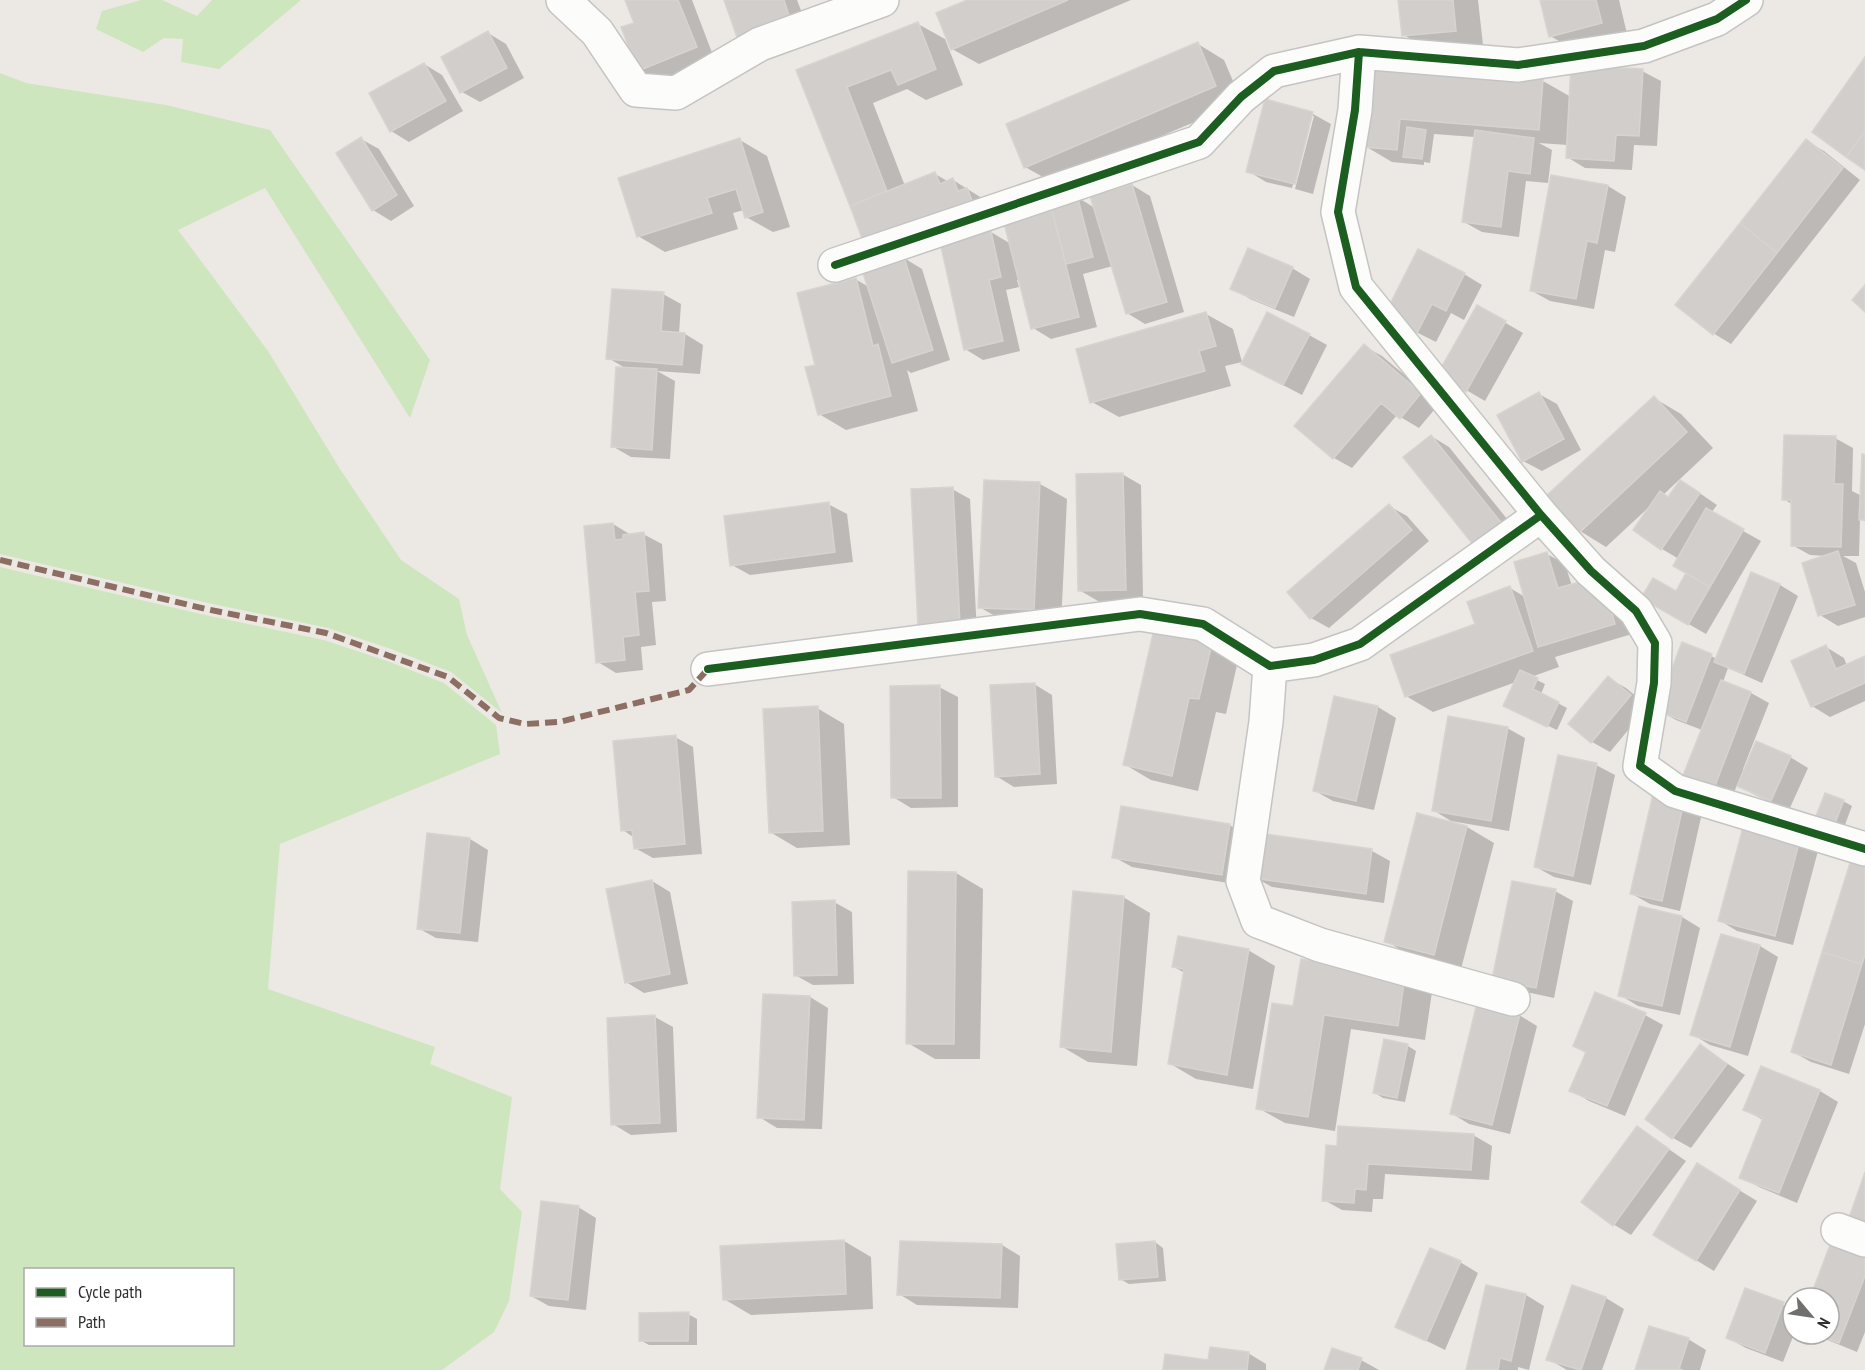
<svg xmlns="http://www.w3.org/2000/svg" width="1865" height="1370" font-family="'PT Sans Narrow',sans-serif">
  <rect width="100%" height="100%" fill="#ece8e4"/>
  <path fill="#cee6be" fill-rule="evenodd" d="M141,0H162L197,16L212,0H301L219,69L181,62L183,39L164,38L143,52L96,29L102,11Z
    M0,73L26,83L166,105L270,130L430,360L410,418L265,188L178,230L268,351L340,469L401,560L459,599L467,635L502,713L451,672L391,649L328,628L208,603L0,554Z
    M0,567L205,615L324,640L387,661L444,683L496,725L500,754L280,844L268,989L435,1047L430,1064L512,1097L500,1189L522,1212L509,1301L494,1332L442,1370H0ZM26,1270H232V1344H26Z"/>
  <path fill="#0003" d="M626,0H692L714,58L657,81L639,70L636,24Z
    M726,0H797L808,29L757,47L738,36Z
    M971,0H1131L979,64L952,49Z
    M1400,0H1478L1483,45L1431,51L1404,35Z
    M1541,0H1619L1628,38L1577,51L1550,36Z
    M918,24L945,39L963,85L926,100L907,89L873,103L905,186L935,174L949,182L953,180L985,200L867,245L798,71Z
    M488,33L506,44L524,78L480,102L462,92Z
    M1198,44L1224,60L1242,102L1052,182L1025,167Z
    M424,64L442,75L463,111L409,142L391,131Z
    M1372,67L1543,81L1571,97L1642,71L1661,81L1657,146L1634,145L1632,170L1585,168L1567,157L1568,145L1539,143L1552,150L1548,183L1526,181L1519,237L1482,232L1464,222L1475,137L1434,134L1430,163L1424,162V165L1392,162L1365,146Z
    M1266,101L1313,114L1331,124L1313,194L1295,189L1314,116H1311L1292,188L1266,182L1248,171Z
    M361,139L379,149L414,206L391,221L373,210Z
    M740,140L767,156L790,227L773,232L746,217L744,210L733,213L738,229L665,252L638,236Z
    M1806,141L1824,151L1860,180L1731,344L1713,333Z
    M1132,185L1150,196L1184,312L1145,324L1127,313L1113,266L1083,274L1097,327L1051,339L1033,328L1020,279L1017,280L1019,287L1006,290L1020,351L983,360L965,349L991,232L1011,244L1004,216L1077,197L1095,208Z
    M1608,186L1626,197L1615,252L1605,250L1594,309L1550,301L1532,291Z
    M904,258L922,269L950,360L911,373L907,370L918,411L846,430L819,414L817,366L855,279L869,287Z
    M1292,268L1310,279L1294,317L1250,299L1232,288Z
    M1464,274L1482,285L1464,320L1451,313L1436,342L1404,326Z
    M663,294L681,304L679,334H685L703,345L700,374L657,371L675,381L670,459L631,457L612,446L627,369L608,358Z
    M1478,307L1523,333L1485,401L1439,374Z
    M1206,314L1233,329L1242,362L1225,366L1231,386L1119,417L1092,402Z
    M1309,335L1327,345L1302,395L1243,364Z
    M1364,346L1382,356L1439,404L1419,428L1397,415L1352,468L1334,458L1296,426Z
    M1539,394L1557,404L1581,450L1542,471L1523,461Z
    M1654,398L1681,414L1713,448L1663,495L1669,498L1698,492L1717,505L1711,513L1761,541L1706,634L1643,598L1676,593L1688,573L1679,559L1662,549L1648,508L1606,547L1580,531Z
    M1431,436L1449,447L1520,535L1476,546Z
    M1835,438L1853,448L1852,491L1862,496L1865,456V521L1860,519L1859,556H1843L1856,563L1865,592V617L1838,626L1820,615L1827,556L1810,555L1792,545L1793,505L1784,499Z
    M1122,474L1141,485L1143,600L1098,601L1079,590Z
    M986,482L1040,484L1067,499L1061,625L1006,622L979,607Z
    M952,489L970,499L977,633L920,625Z
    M828,504L847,514L853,562L750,575L732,565Z
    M1389,506L1407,516L1429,541L1329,628L1311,618Z
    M613,524L631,535L643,534L662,544L666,601L652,602L656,645L641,647L643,670L616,673L598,662Z
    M1547,554L1565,564L1572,586L1608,591L1632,634L1555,657L1559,667L1531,677L1545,684L1541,694L1567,708L1557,730L1514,710L1516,682L1433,712L1406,696L1477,625L1510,588L1525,597Z
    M1752,574L1780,585L1798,596L1762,683L1728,668L1723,682L1751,693L1769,703L1743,769L1746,770L1790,757L1808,768L1789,810L1757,796L1737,785L1731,800L1702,788V730L1676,720L1658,710L1711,656L1717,659Z
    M1156,627L1239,656L1226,714L1216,712L1198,791L1151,780L1124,764Z
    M1826,647L1844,658L1847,666L1865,658V701L1830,717L1812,706Z
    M1608,678L1626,688L1648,706L1610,752L1592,742L1570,724Z
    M1034,684L1052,695L1057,784L1014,787L996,776Z
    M939,687L958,697V807L911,808L893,797Z
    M1378,707L1396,718L1374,810L1333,801L1315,791Z
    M817,708L844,724L850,845L797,848L770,832Z
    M1507,728L1525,738L1509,831L1451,821L1433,810Z
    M675,737L693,747L702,854L653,858L635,848L633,837L623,830Z
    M1596,765L1615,775L1591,885L1554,877L1536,867Z
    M1654,796L1702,813L1680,911L1650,904L1632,894Z
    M1843,801L1852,806L1843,830L1826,823Z
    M1418,815L1467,827L1494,843L1461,969L1413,957L1386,941Z
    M1746,822L1819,847L1793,945L1737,931L1719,920Z
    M1229,825L1248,835L1240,885L1132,867L1114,857Z
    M470,839L488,850L478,942L436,938L418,928Z
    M1372,851L1390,861L1384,903L1272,887L1254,877Z
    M1865,866V1024L1849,1074L1811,1062L1793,1052Z
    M956,873L983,889L980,1059H935L908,1043Z
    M652,881L670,892L688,984L644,993L626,982Z
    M1555,891L1573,901L1554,998L1512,989Z
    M1123,897L1150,913L1137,1066L1088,1062L1061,1046Z
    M834,902L852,912L854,984L813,985L795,975Z
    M1640,908L1682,917L1700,928L1680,1015L1638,1006L1620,995Z
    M1760,946L1778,957L1748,1056L1710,1045L1692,1034Z
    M1248,950L1275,966L1253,1089L1196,1079L1169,1063L1185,973L1174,967Z
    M1405,977L1432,992L1425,1040L1351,1029L1335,1131L1285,1123L1258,1108L1295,1008Z
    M810,997L828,1008L822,1129L777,1128L759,1117Z
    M1519,1015L1537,1026L1510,1134L1469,1124L1451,1113Z
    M1645,1015L1663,1025L1625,1116L1589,1101L1571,1090L1587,1053L1574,1046Z
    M655,1017L673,1027L677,1132L631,1135L613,1124L609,1019Z
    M1386,1041L1408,1046L1416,1051L1405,1102L1383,1098L1375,1093Z
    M1700,1046L1745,1075L1691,1148L1673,1138Z
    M1762,1068L1820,1091L1838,1102L1797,1203L1759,1187L1741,1177L1763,1120L1745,1110Z
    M1638,1128L1686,1161L1631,1235L1613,1224Z
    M1473,1135L1492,1146L1489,1180L1385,1174L1383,1199H1373L1372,1212L1342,1210L1324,1200L1338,1147Z
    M1716,1176L1757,1201L1714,1271L1655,1235Z
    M578,1207L596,1218L586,1310L549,1306L531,1296Z
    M844,1241L871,1257L873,1309L751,1315L724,1299Z
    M1155,1242L1163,1248L1166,1281L1129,1284L1120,1279Z
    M1002,1245L1020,1256L1018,1308L917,1305L899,1294Z
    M1865,1251V1332L1857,1352L1813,1334H1829V1298H1811Z
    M1460,1262L1478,1273L1445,1350L1397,1326Z
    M1487,1287L1526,1295L1544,1306L1529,1370L1518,1367V1370H1468Z
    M1573,1287L1606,1298L1624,1309L1602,1370H1567L1548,1359Z
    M1746,1290L1793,1309L1794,1334L1783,1362L1746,1348L1728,1338Z
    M688,1314L697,1319V1345H649L640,1340Z
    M1688,1339L1706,1350L1700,1370H1636Z
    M1248,1353L1266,1364V1370H1165Z
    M1361,1360L1379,1370H1326Z"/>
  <path fill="#d1cecb" stroke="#d7d4d0" stroke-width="1.5" d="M625,0H678L697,47L638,71L621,27L634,23Z
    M724,0H784L790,19L737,37Z
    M967,0H1068L951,50L936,13Z
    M1398,0H1453L1456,31L1402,36Z
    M1540,0H1596L1602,23L1549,37Z
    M918,22L936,69L898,85L891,70L847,87L887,191L850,206L796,70Z
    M488,31L507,68L460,93L441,57Z
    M1198,42L1216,86L1024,168L1006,124Z
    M1865,57V131L1846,157L1812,132Z
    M424,63L446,101L390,132L369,93Z
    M1371,65L1543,79L1539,130L1400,119L1397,150L1364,147Z
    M1571,65L1643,69L1639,136L1616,135L1614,161L1566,158Z
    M1265,99L1313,112L1295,184L1246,172Z
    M1407,127L1426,130L1422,159L1403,157Z
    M1475,130L1534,138L1530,174L1508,171L1501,227L1462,222Z
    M1865,131V170L1846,157Z
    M361,137L397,195L372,211L336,153Z
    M740,138L763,212L745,218L736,189L707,198L712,213L637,237L618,178Z
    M1806,139L1843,168L1777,253L1740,223Z
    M935,172L940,184L953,178L958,191L967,188L973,203L865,246L850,206Z
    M1551,175L1608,185L1597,243L1587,241L1576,299L1530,291Z
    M1132,184L1167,302L1126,314L1090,196Z
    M1077,195L1093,257L1066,264L1050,203Z
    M1050,203L1079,317L1031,329L1002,215Z
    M1740,223L1777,253L1713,335L1675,305Z
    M991,231L1001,277L989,280L1003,341L964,350L940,242Z
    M1248,248L1293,267L1275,308L1230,289Z
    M1418,249L1465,273L1446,311L1432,304L1417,333L1384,316Z
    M904,257L933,350L892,363L862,270Z
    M856,278L873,346L878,344L891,396L818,415L805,367L815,365L797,293Z
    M1865,285V312L1852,300Z
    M612,289L664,292L661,331L685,333L682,365L606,359Z
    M1477,305L1506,321L1466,392L1437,375Z
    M1206,312L1216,346L1199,351L1205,371L1090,403L1076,349Z
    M1267,312L1310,334L1283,385L1241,364Z
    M1364,344L1421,393L1400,419L1381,403L1333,459L1294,426Z
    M616,367L657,369L652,450L611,447Z
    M1539,392L1564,439L1522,462L1497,415Z
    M1654,396L1687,432L1579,533L1545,497Z
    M1431,435L1503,525L1475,547L1403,457Z
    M1784,435L1836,436L1834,484H1843L1841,547L1791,546V500H1782Z
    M1862,454L1865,455V520H1859Z
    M1123,473L1126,590L1078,591L1076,474Z
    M984,480L1040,482L1034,610L978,608Z
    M1680,480L1700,493L1661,550L1633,530L1660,491L1668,497Z
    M953,487L960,624L918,626L911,489Z
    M829,502L835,552L730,566L724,516Z
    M1389,504L1412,530L1310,619L1287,592Z
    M1706,508L1744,529L1710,587L1673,566Z
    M613,523L615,540L623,539V535L644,532L649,591L635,592L639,635L623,637L625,660L596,663L584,526Z
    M1838,551L1855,605L1818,616L1802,563Z
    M1547,552L1558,588L1590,579L1606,592L1615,624L1538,647L1514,562Z
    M1751,572L1780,584L1744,674L1714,662Z
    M1686,573L1710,587L1688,625L1641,598L1653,578L1676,591Z
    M1510,586L1533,651L1405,697L1390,655L1475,624L1467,602Z
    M1155,625L1213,639L1199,699L1189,698L1172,776L1123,765Z
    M1682,642L1712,654L1686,722L1656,710Z
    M1826,645L1836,669L1865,656V683L1811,707L1791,661Z
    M1520,670L1538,678L1533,689L1559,702L1547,727L1503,706Z
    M1608,676L1631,695L1591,743L1568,724Z
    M1721,680L1751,692L1713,791L1682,778Z
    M1035,683L1040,774L995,777L990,685Z
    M940,685L941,798H891L890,686Z
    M1334,696L1378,706L1356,801L1313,791Z
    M818,706L823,831L769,833L763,709Z
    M1448,716L1508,727L1491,821L1432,811Z
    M676,735L685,844L634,849L632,830L621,831L613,741Z
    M1756,741L1791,756L1771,801L1737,786Z
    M1558,755L1597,763L1573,876L1534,867Z
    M1825,793L1844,800L1834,826L1815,819Z
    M1653,794L1684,801L1662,901L1630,894Z
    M1121,806L1230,824L1222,875L1112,858Z
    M1417,813L1467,826L1434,955L1384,942Z
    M1745,820L1801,835L1775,936L1718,921Z
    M427,833L470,838L460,933L417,929Z
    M1258,833L1372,849L1366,894L1252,878Z
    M1851,860L1865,864V955L1862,964L1822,952Z
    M908,871L956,872L954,1044H906Z
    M652,880L670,974L625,983L606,889Z
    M1512,881L1556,889L1536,988L1492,980Z
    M1073,891L1124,896L1111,1052L1060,1047Z
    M835,900L837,975L794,976L792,902Z
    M1639,906L1682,916L1662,1006L1618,996Z
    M1721,934L1760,945L1730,1047L1690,1035Z
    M1178,936L1249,949L1227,1075L1168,1064L1184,969L1172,967Z
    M1822,952L1862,964L1831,1065L1791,1052Z
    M1301,959L1405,975L1398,1026L1324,1015L1308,1117L1256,1109L1272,1003L1293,1006Z
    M1595,992L1646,1013L1607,1106L1569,1091L1586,1052L1573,1046Z
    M763,994L810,996L804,1120L757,1118Z
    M1477,1003L1520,1014L1492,1125L1450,1114Z
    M655,1015L660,1123L611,1125L607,1018Z
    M1384,1039L1408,1044L1397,1098L1373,1093Z
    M1700,1044L1727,1064L1672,1139L1645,1119Z
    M1761,1066L1820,1090L1779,1193L1739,1178L1763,1118L1743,1110Z
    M1338,1126L1474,1134L1471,1170L1368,1164L1366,1190L1355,1189L1354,1203L1322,1201L1326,1145L1337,1146Z
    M1637,1126L1669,1149L1613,1226L1581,1202Z
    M1697,1163L1740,1190L1696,1261L1653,1235Z
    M1865,1172V1224L1849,1218Z
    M541,1201L579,1206L568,1300L530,1296Z
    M1833,1237L1865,1250V1276L1839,1343L1815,1334H1829V1298H1810Z
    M844,1240L846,1294L723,1300L720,1246Z
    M900,1241L1002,1244L1000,1298L897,1295Z
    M1155,1241L1158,1277L1119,1280L1116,1244Z
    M1430,1248L1461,1261L1426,1341L1395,1327Z
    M1486,1285L1526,1294L1511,1361L1500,1358L1498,1370H1466Z
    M1572,1285L1606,1297L1581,1370L1546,1360Z
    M1745,1288L1784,1302L1765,1353L1726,1338Z
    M689,1312L688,1341H639V1313Z
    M1649,1326L1689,1338L1679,1369L1683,1370H1635Z
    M1210,1347L1249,1352L1247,1370H1163L1165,1354L1208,1360Z
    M1332,1348L1362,1358L1358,1370H1324Z"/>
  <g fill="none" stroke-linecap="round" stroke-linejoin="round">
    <defs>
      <path id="street" d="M563,0L597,32L636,90L676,93L760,44L882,0
        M1746,0L1717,19L1644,46L1518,65L1359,52L1355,110L1338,212L1356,287L1541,515L1591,571L1636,611L1655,643L1654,683L1640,766L1675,791L1865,849
        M835,265L1199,142L1241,97L1274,71L1359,52
        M1270,666L1266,722L1243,881L1258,921L1320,945L1513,999
        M708,669L1140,614L1203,624L1270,666L1314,660L1360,644L1541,515
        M1838,1230L1865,1240"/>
    </defs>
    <use href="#street" stroke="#c5c4c5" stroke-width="36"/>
    <use href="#street" stroke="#fcfcfb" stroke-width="33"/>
    <path stroke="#8d6e63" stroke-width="6" stroke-dasharray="12 6" stroke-linecap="butt" d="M0,560L206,609L326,633L448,677L499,718L525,724L559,722L689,690L708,669"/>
    <defs>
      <path id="cycleway" d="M1746,0L1717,19L1644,46L1518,65L1359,52L1355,110L1338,212L1356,287L1541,515L1591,571L1636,611L1655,643L1654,683L1640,766L1675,791L1865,849
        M835,265L1199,142L1241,97L1274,71L1359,52
        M708,669L1140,614L1203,624L1270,666L1314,660L1360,644L1541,515"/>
    </defs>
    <use href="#cycleway" stroke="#fff" stroke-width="11"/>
    <use href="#cycleway" stroke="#1b5e20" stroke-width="8"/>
  </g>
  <rect x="24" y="1268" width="210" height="78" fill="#ffffff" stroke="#ababab" stroke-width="1.5"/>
  <rect x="36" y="1288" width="30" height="9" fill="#1b5e20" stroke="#ababab" stroke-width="1.5"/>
  <text x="78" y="1298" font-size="18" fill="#2e2e2e">Cycle path</text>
  <rect x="36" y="1318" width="30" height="9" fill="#8d6e63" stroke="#ababab" stroke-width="1.5"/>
  <text x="78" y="1328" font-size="18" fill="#2e2e2e">Path</text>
  <g transform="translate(1811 1316) rotate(119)"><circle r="28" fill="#ffffff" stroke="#ababab" stroke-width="1.5"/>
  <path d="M0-4.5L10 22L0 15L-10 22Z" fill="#706f6e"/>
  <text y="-9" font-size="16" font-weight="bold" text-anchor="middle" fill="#2e2e2e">N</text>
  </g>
</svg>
